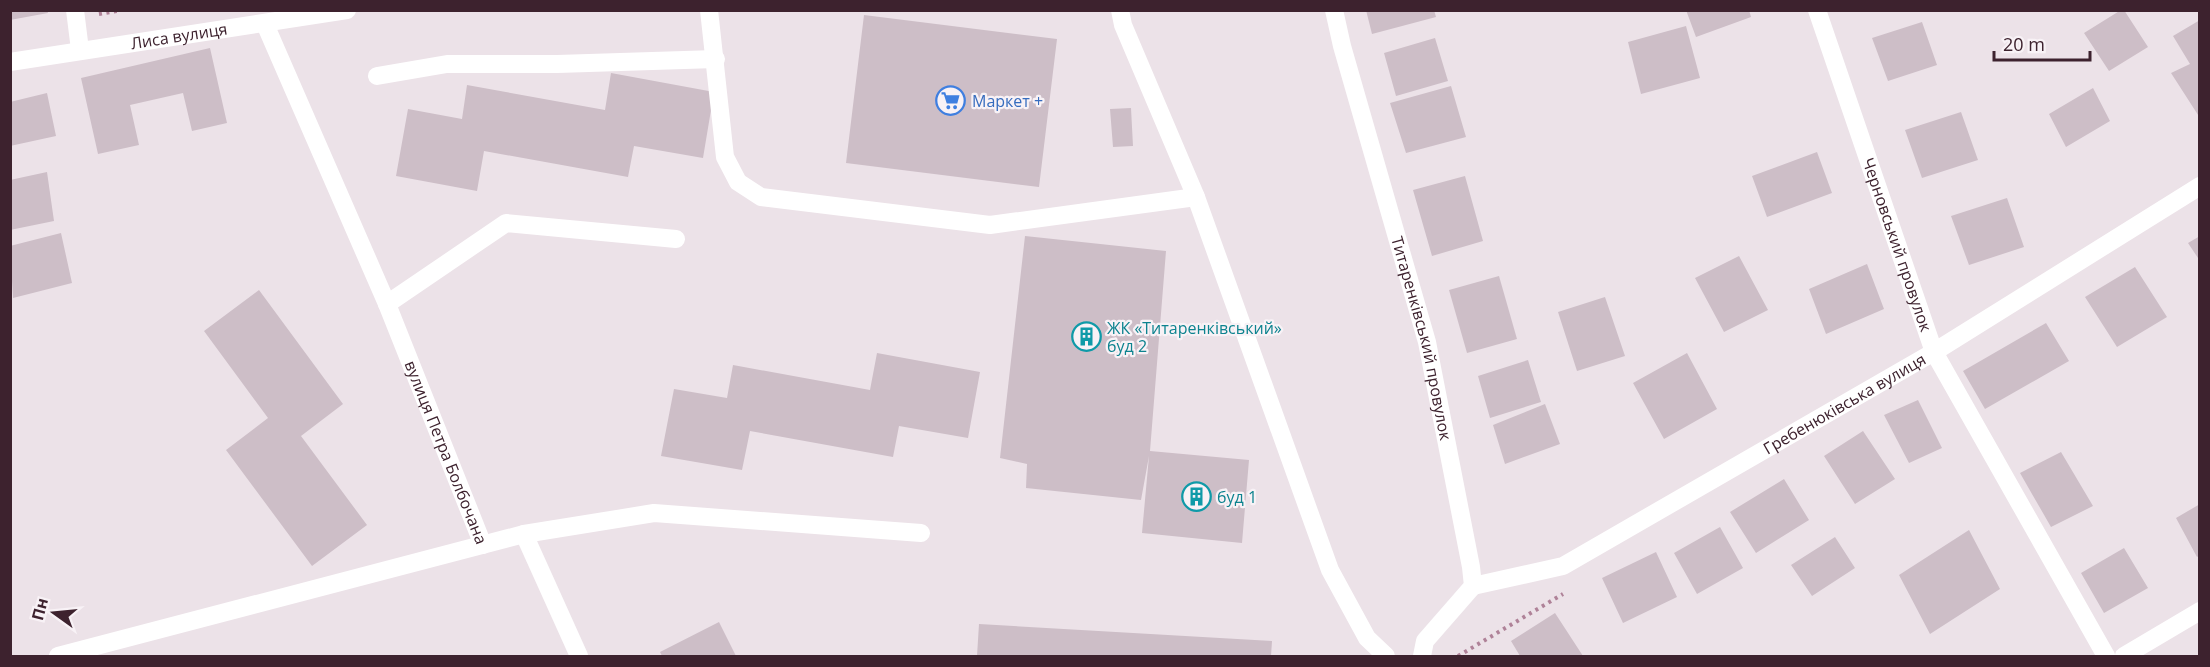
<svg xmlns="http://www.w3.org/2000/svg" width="2210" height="667" font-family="'Open Sans',sans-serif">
  <rect width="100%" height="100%" fill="#ece2e8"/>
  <path fill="#cdbec7" d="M10,10H47L48,13L10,20Z
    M1366,10H1434L1436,17L1372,34Z
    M1686,10H1749L1751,17L1696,37Z
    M2121,10H2124L2148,47L2109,71L2084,33Z
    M864,15L1057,39L1039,187L846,163Z
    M2200,20V118L2171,73L2190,64L2173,36Z
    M1922,22L1937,65L1888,81L1872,38Z
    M1686,26L1700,78L1641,94L1628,42Z
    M1435,38L1448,81L1396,96L1384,53Z
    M210,48L227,123L192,131L183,93L130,105L139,145L98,154L81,78Z
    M611,73L714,92L703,158L634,146L628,177L484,151L477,191L396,176L408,109L462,119L467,85L605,110Z
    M1451,86L1466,137L1406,153L1390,103Z
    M2093,88L2110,121L2066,147L2049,114Z
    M47,93L56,136L10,146V102Z
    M1131,108L1133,146L1113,147L1110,109Z
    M1961,112L1978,160L1922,178L1905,130Z
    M1817,152L1832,193L1767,217L1752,176Z
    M47,172L54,221L10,230V180Z
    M1465,176L1483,241L1432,256L1413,190Z
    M2007,198L2024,247L1969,265L1951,216Z
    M61,233L72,283L13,298L10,246Z
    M1025,236L1166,251L1150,451L1249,460L1242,543L1142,533L1149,456L1141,500L1026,488L1027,464L1000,458Z
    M2200,236V261L2188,243Z
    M1739,256L1768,310L1724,332L1695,278Z
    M1867,264L1884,309L1826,334L1809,289Z
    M2135,267L2167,317L2117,347L2085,297Z
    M1499,276L1517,339L1467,353L1449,290Z
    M259,290L343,404L301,436L367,525L312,566L226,450L268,418L204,331Z
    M1605,297L1625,356L1577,371L1558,312Z
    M2046,323L2069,361L1985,409L1963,371Z
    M877,353L980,372L968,438L899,426L893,457L750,431L742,470L661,456L674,389L727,398L733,365L870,390Z
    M1687,353L1717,409L1664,439L1633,383Z
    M1528,360L1541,402L1490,418L1478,376Z
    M1918,400L1942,448L1909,463L1884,415Z
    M1545,404L1560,444L1505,464L1493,425Z
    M1863,431L1895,479L1855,504L1824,456Z
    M2061,452L2093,506L2051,527L2020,473Z
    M1784,479L1809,520L1756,553L1730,512Z
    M2200,504V555L2197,557L2176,518Z
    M1720,527L1743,568L1697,594L1674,553Z
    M1969,530L2000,589L1930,634L1899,575Z
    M1835,537L1855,568L1812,596L1791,565Z
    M2124,548L2148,588L2104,613L2081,573Z
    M1656,552L1677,597L1623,623L1602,578Z
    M1555,613L1583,656H1520L1511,641Z
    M719,622L736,656H662L660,652Z
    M979,624L1272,641L1271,656H977Z"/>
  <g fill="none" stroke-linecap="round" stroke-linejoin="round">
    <path stroke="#af8298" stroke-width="4" stroke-dasharray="3 4.5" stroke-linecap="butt" d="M99,14L122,10
      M1458,656L1563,594"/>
    <g stroke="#fff" stroke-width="18">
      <path d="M75,10L80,50"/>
      <path d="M709,10L725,157L738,182L761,197L990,225L1196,197"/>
      <path d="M1120,10L1123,25L1196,197L1330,570L1367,638L1386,656"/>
      <path id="s1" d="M1334,10L1342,46L1427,342L1471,567L1473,586L1425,641L1422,656"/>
      <path id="s2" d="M1817,10L1934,352L2106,656"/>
      <path id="s3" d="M265,24L387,304L483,545"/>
      <path id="s4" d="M10,62L347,10"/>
      <path d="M377,76L447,64H557L716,59"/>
      <path d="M387,304L506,223L676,239"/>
      <path d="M524,534L579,656"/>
      <path id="s5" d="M1473,586L1563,566L1934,352L2200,186"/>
      <path d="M58,656L524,534L654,513L921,533"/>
      <path d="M2124,656L2200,611"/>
    </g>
  </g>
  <defs>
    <symbol id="supermarket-ring" viewBox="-11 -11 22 22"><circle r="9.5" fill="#f8f2f6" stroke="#3f7fe0" stroke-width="1.5"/><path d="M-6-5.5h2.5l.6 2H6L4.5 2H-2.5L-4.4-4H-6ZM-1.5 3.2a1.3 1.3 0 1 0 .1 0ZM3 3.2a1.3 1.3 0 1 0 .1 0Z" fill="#3f7fe0"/></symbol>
    <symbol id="building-ring" viewBox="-11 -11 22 22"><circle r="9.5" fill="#f8f2f6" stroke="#0f9aa8" stroke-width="1.5"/><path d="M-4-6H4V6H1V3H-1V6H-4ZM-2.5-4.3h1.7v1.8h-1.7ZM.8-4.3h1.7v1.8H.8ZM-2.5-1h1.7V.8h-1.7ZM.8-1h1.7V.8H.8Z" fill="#0f9aa8"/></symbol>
  </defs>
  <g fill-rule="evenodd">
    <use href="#supermarket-ring" x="934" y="84" width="33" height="33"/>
    <use href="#building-ring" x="1070" y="320" width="33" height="33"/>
    <use href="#building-ring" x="1180" y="480" width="33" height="33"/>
  </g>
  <g text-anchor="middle" stroke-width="4.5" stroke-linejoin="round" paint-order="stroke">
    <g font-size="16" fill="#3d222e" stroke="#f8f2f6">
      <text dy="6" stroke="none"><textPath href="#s4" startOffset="171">Лиса вулиця</textPath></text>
      <text dy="6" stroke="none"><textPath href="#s2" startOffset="248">Черновський провулок</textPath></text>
      <text dy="6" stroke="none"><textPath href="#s1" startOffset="340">Титаренківський провулок</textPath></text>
      <text dy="6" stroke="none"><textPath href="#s5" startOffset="417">Гребенюківська вулиця</textPath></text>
      <text dy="6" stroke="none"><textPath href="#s3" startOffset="465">вулиця Петра Болбочана</textPath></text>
    </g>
    <g font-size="16" fill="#366cbe" stroke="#f8f2f6" text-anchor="start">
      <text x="972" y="107">Маркет +</text>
    </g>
    <g font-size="16" fill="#0d838f" stroke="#f8f2f6" text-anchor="start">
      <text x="1107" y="334">ЖК «Титаренківський»<tspan x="1107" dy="18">буд 2</tspan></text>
      <text x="1217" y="503">буд 1</text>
    </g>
  </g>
  <rect width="2210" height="667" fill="none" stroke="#3d222e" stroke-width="24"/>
  <g transform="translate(54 613) rotate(285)" stroke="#f8f2f6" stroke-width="4.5" paint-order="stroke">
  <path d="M0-4.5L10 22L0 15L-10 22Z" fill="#3d222e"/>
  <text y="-9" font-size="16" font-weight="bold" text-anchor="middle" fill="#3d222e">Пн</text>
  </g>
  <path d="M1994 51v9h96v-9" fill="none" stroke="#3d222e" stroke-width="3"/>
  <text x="2003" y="51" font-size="18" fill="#3d222e" stroke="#f8f2f6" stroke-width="4.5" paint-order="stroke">20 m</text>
</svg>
